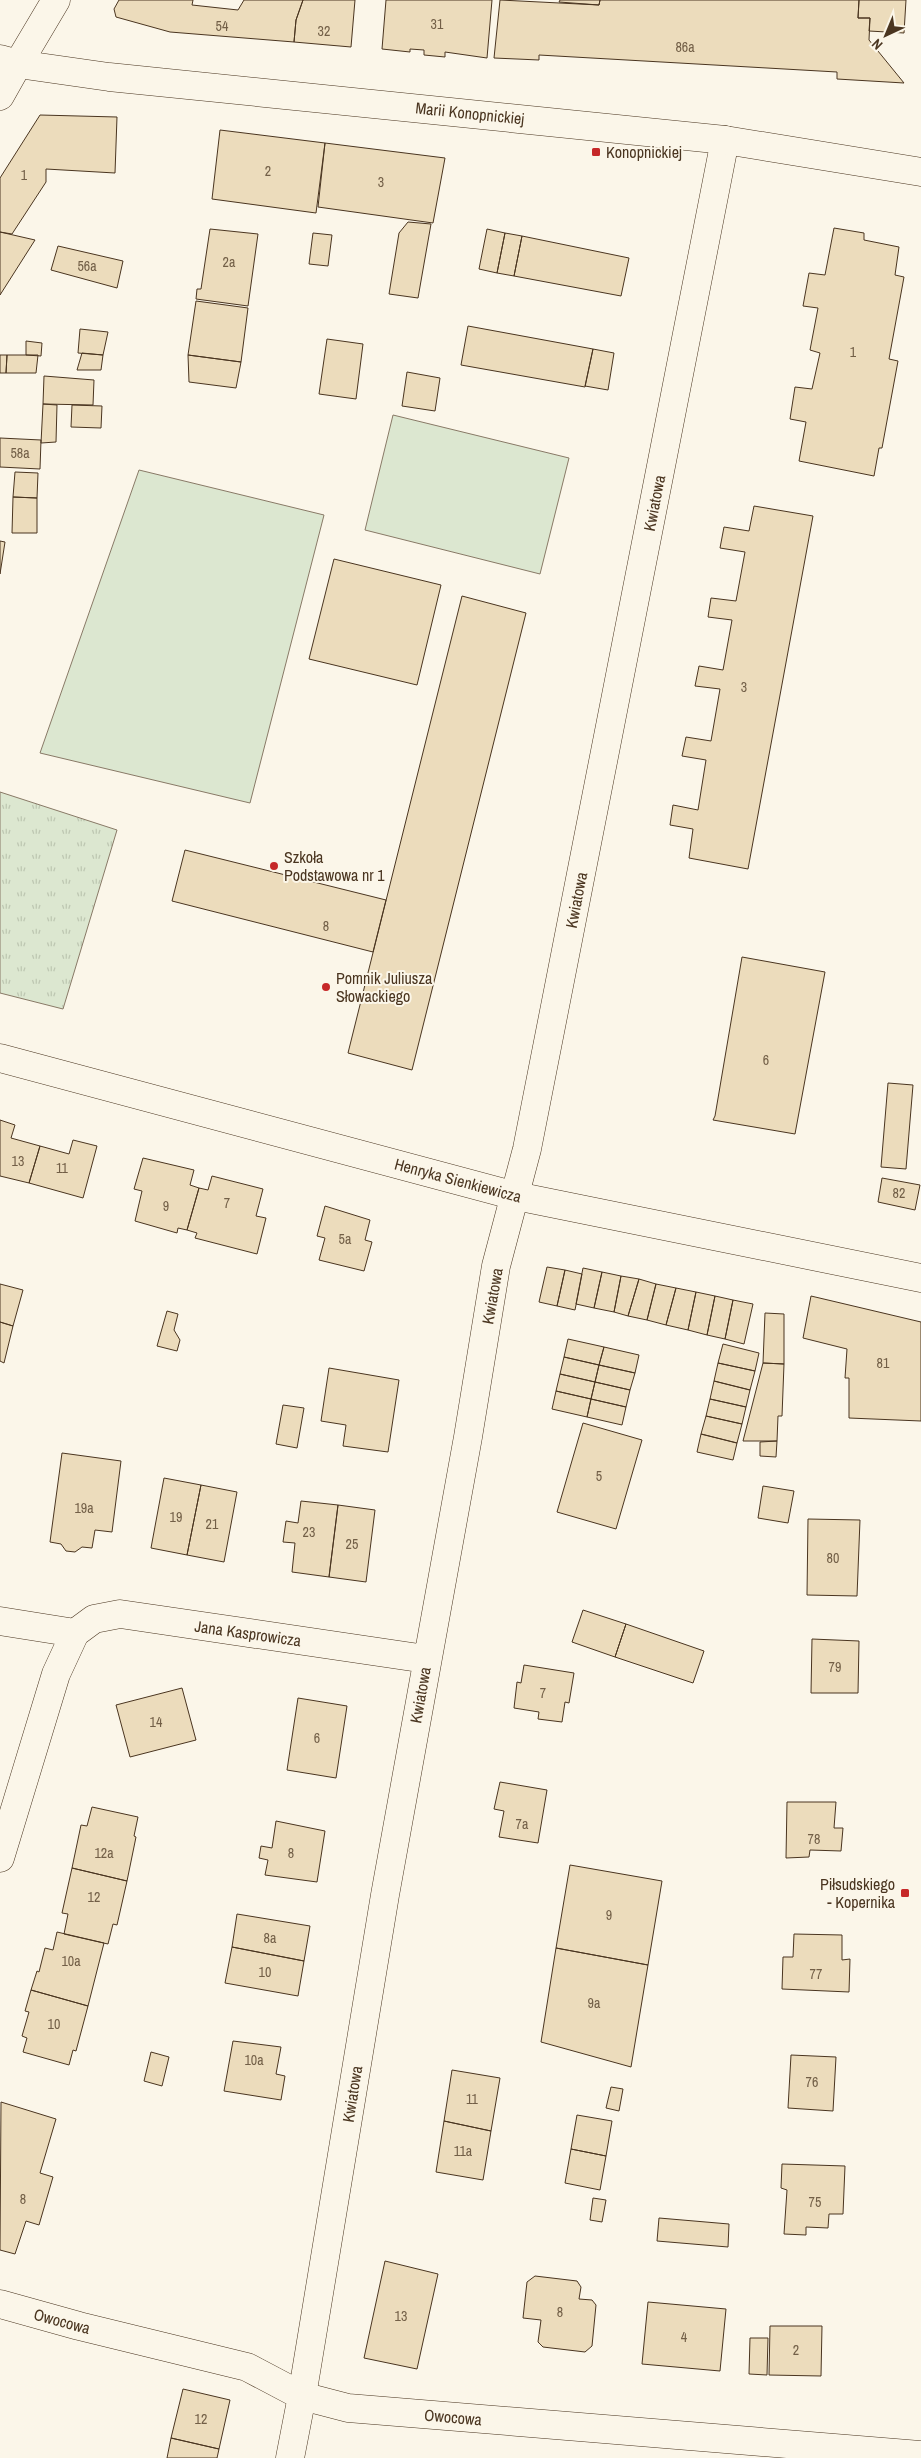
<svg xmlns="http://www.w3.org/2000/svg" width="921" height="2458" font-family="'Archivo Narrow',sans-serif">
  <defs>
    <pattern id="grass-tufts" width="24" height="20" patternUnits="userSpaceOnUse" patternTransform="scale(1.25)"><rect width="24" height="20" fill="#dce7d0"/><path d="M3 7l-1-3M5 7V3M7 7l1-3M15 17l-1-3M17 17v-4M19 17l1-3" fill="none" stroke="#bec7b2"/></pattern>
  </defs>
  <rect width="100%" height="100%" fill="#fbf6e9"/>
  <path fill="url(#grass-tufts)" stroke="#887966" d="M0,792L117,830L63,1009L0,993Z"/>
  <path fill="#dce7d0" stroke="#887966" d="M393,415L569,458L540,574L365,530Z
    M139,470L324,515L250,803L40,753Z"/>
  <path fill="#ecdcbc" stroke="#4a3520" d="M119,0H193L192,5L238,10L244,0H303L296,20L294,42L170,32L116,17L114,9Z
    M303,0H355L351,47L294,42L296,20Z
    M386,0H492L487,58L445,52V57L424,55V50L410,49V52L382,49Z
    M500,0L599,5L600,0H859L858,18H870L869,40L904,83L837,79V72L539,55V60L494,58Z
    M560,0H600L599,5L559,2Z
    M859,0H906L904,33L869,31L870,18H858Z
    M40,115L117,117L115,173L46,169V182L12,234L0,232V178Z
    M220,130L325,143L316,213L212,199Z
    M325,143L445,158L433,223L318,207Z
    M408,222L431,224L418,298L389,294L399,233Z
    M834,228L864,233V240L899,247L895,275L904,277L889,359L898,361L882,448H879L874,476L799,461L806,422L790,419L795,387L812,389L820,353L810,350L818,308L803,306L809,273L825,275Z
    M210,229L258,234L248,306L196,299L197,289H201Z
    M487,229L505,233L497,273L479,269Z
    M0,232L35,240L0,295Z
    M313,233L332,235L328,266L309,264Z
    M505,233L522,236L514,276L497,273Z
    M522,236L629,258L621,296L514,276Z
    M58,246L123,261L117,288L51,270Z
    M196,301L248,308L241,362L188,355Z
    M468,326L593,349L585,387L461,365Z
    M80,329L108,332L103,355L78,353Z
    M327,339L363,344L356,399L319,394Z
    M26,341L42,343L41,356L26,355Z
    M593,349L614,353L608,390L585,386Z
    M82,353L103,355L101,370H77Z
    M0,355H7L6,373H0Z
    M7,355H38L36,373H6Z
    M188,355L241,362L236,388L189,382Z
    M407,372L440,378L435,411L402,406Z
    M44,376L94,380L93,405L43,404Z
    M43,404L57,405L56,442L41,443Z
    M72,405L102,406L101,428L71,427Z
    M0,438L41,440L40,469L0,467Z
    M15,472L38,473L37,498L13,497Z
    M13,497L37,498V533H12Z
    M754,506L813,516L748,869L689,858L693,829L670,825L673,805L698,810L706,760L682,756L686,737L711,741L720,689L695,686L699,666L723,670L732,620L708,617L711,598L736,601L745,552L720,548L724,527L749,531Z
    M0,541L5,542L0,574Z
    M334,559L441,585L417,685L309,659Z
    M462,596L526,613L412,1070L348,1053Z
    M185,850L386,900L373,952L172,901Z
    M742,957L825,972L795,1134L713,1120L715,1116Z
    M888,1083L913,1085L906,1169L881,1167Z
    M0,1120L15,1125L11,1138L40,1146L29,1183L0,1176Z
    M73,1140L97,1146L83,1198L29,1183L40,1146L69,1154Z
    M143,1158L194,1170L190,1185L199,1188L187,1230L178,1228L177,1233L135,1221L142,1191L134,1189Z
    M212,1176L263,1189L256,1216L266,1218L257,1254L195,1238L197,1233L187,1230L199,1188L208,1190Z
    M882,1178L920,1185L915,1210L878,1202Z
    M325,1206L370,1220L365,1240L372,1242L364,1271L319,1260L325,1238L317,1236Z
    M547,1267L565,1270L557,1306L539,1302Z
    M583,1268L602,1272L594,1308L576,1304Z
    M565,1270L582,1274L575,1310L557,1306Z
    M602,1272L621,1276L614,1312L594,1308Z
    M621,1276L639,1279L628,1316L614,1312Z
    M639,1279L656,1284L647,1320L628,1316Z
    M0,1284L23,1290L13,1326L0,1322Z
    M656,1284L676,1288L666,1325L647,1320Z
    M676,1288L696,1292L688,1330L666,1325Z
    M696,1292L715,1296L707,1335L688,1330Z
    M715,1296L733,1300L725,1339L707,1335Z
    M811,1296L921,1322V1421L849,1418V1378H845L847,1349L803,1338Z
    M733,1300L753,1304L744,1344L725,1339Z
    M167,1311L178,1314L174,1330L180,1340L177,1351L157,1346Z
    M765,1313L784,1314V1364L763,1363Z
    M0,1322L13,1326L4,1363L0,1361Z
    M568,1339L604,1347L599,1365L564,1357Z
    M723,1344L759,1353L755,1371L718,1363Z
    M604,1347L639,1355L635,1373L599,1365Z
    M564,1357L599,1365L595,1382L560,1374Z
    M718,1363L755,1371L750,1390L714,1381Z
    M763,1363L784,1364L782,1416H778L777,1441H743Z
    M599,1365L635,1373L630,1390L595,1382Z
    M329,1368L399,1380L388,1452L343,1446L346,1425L321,1421Z
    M560,1374L595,1382L591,1399L556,1391Z
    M714,1381L750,1390L746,1407L710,1399Z
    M595,1382L630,1390L626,1407L591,1399Z
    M556,1391L591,1399L587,1417L552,1409Z
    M591,1399L626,1407L622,1425L587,1417Z
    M710,1399L746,1407L742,1424L706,1416Z
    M283,1405L304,1408L297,1448L276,1444Z
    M706,1416L742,1424L737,1443L701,1434Z
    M583,1423L642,1440L616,1529L557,1512Z
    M701,1434L737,1443L733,1460L697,1452Z
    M777,1441L776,1457L760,1456V1442Z
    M62,1453L121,1461L112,1532L95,1530L92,1548L82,1547L75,1552L66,1551L61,1544L50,1542Z
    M164,1478L201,1485L187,1555L151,1548Z
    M201,1485L237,1492L224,1562L187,1555Z
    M763,1486L794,1491L788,1523L758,1518Z
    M301,1501L338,1505L329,1577L292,1572L295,1543L283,1542L286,1521L298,1523Z
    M338,1505L375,1510L366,1582L329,1577Z
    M808,1519L860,1520L857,1596L807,1595Z
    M583,1610L626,1624L615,1657L572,1642Z
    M626,1624L704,1651L693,1683L615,1657Z
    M812,1639L859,1641L858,1693H811Z
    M524,1665L574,1673L569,1703L565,1702L562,1722L538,1719L539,1712L514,1708L517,1682L521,1683Z
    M182,1688L196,1740L130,1757L116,1705Z
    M298,1698L347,1706L336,1778L287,1770Z
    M500,1782L547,1790L538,1843L499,1837L504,1811L494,1809Z
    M787,1802H836L834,1828H843L841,1851L810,1850L809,1857L786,1858Z
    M92,1807L138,1817L134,1836L136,1837L127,1881L72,1868L81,1825L87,1826Z
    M276,1821L325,1831L317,1882L265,1875L268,1860L259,1858L261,1846L272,1848Z
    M570,1865L662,1881L648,1965L556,1948Z
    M72,1868L127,1881L117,1925L113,1924L108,1944L64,1934L68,1914L62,1913Z
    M237,1914L310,1926L304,1961L232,1947Z
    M57,1932L104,1943L88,2006L31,1990L37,1971L39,1972L45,1948L53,1950Z
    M794,1934L842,1935V1960L850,1959L849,1992L782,1989L783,1957H793Z
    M232,1947L304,1961L298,1996L225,1983Z
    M556,1948L648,1965L631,2067L541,2042Z
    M31,1990L88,2006L76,2051L73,2050L69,2065L23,2052L27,2038L22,2036L29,2012L25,2011Z
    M233,2041L281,2047L276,2074L285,2076L281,2100L224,2091Z
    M151,2052L169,2057L162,2086L144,2081Z
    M791,2055L836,2057L833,2111L788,2108Z
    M452,2070L500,2078L491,2131L444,2121Z
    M611,2087L623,2089L619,2111L606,2108Z
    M1,2102L56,2119L40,2173L53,2177L39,2225L26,2221L15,2254L0,2250Z
    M577,2115L612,2121L606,2156L571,2149Z
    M444,2121L491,2131L483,2180L436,2172Z
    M571,2149L606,2156L600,2190L565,2183Z
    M782,2164L845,2166L843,2214H829L828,2228L806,2227V2235L784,2234L787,2190L781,2188Z
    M593,2198L606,2200L602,2222L590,2220Z
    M659,2218L729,2224L728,2247L657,2241Z
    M385,2261L438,2274L417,2369L364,2358Z
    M535,2276L577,2281L581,2287L579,2299L592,2300L596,2305L592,2346L585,2352L543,2347L538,2342L541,2320L523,2318L527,2282Z
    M648,2302L726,2309L720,2371L642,2364Z
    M770,2326H822L821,2376L769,2375Z
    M750,2338H768L767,2375L749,2374Z
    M183,2389L230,2400L219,2449L171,2438Z
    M171,2438L219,2449L217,2458H167Z"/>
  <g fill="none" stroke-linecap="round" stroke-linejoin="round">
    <defs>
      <path id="street" d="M0,96L18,64
        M0,1058L516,1196L921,1278
        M0,1621L75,1633L94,1619L120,1614L426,1659
        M0,1858L56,1674L75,1633
        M0,2304L79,2326L247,2367L302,2396L348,2408L921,2455
        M290,2458L302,2396L385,1895L468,1437L496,1266L527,1149L725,140"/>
      <path id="secondary" d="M0,59L18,64L109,77L725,140L921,172
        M18,64L56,0"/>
    </defs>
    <use href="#street" stroke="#4a3520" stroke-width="29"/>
    <use href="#secondary" stroke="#4a3520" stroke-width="29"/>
    <use href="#street" stroke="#fbf6e9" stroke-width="28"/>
    <use href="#secondary" stroke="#fbf6e9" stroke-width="28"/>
  </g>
  <g fill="#c62828" stroke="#fbf6e9" stroke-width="2">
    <rect x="591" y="147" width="10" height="10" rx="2.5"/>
    <circle cx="274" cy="866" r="5"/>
    <circle cx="326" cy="987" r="5"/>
    <rect x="900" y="1888" width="10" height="10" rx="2.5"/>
  </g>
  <g text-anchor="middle" stroke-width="4" stroke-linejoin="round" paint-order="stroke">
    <g font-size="14" fill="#725f47">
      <text x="437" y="29">31</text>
      <text x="222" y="31">54</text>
      <text x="324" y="36">32</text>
      <text x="685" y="52">86a</text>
      <text x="268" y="176">2</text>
      <text x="24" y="180">1</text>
      <text x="381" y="187">3</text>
      <text x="229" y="267">2a</text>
      <text x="87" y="271">56a</text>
      <text x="853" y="357">1</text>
      <text x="20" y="458">58a</text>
      <text x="744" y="692">3</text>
      <text x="326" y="931">8</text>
      <text x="766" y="1065">6</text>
      <text x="18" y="1166">13</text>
      <text x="62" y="1173">11</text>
      <text x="899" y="1198">82</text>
      <text x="227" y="1208">7</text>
      <text x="166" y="1211">9</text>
      <text x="345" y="1244">5a</text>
      <text x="883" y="1368">81</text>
      <text x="599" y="1481">5</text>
      <text x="84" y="1513">19a</text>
      <text x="176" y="1522">19</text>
      <text x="212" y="1529">21</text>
      <text x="309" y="1537">23</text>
      <text x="352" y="1549">25</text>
      <text x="833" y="1563">80</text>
      <text x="835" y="1672">79</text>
      <text x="543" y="1698">7</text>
      <text x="156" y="1727">14</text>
      <text x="317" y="1743">6</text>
      <text x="522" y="1829">7a</text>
      <text x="814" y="1844">78</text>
      <text x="104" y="1858">12a</text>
      <text x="291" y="1858">8</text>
      <text x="94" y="1902">12</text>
      <text x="609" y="1920">9</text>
      <text x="270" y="1943">8a</text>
      <text x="71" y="1966">10a</text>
      <text x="265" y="1977">10</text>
      <text x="816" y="1979">77</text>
      <text x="594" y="2008">9a</text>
      <text x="54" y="2029">10</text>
      <text x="254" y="2065">10a</text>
      <text x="812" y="2087">76</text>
      <text x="472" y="2104">11</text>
      <text x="463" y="2156">11a</text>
      <text x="23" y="2204">8</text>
      <text x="815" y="2207">75</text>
      <text x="560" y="2317">8</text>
      <text x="401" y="2321">13</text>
      <text x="684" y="2342">4</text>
      <text x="796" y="2355">2</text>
      <text x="201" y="2424">12</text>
    </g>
    <g font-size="16" fill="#4a3520" stroke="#fbf6e9">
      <text transform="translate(470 113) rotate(6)" y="6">Marii Konopnickiej</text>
      <text transform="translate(654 503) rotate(-79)" y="6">Kwiatowa</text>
      <text transform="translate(576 900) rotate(-79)" y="6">Kwiatowa</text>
      <text transform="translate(458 1180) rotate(15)" y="6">Henryka Sienkiewicza</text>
      <text transform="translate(492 1296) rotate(-80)" y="6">Kwiatowa</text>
      <text transform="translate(248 1633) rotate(8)" y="6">Jana Kasprowicza</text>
      <text transform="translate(420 1695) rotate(-80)" y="6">Kwiatowa</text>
      <text transform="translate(352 2094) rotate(-81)" y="6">Kwiatowa</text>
      <text transform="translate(62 2321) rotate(15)" y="6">Owocowa</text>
      <text transform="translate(453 2417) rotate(5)" y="6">Owocowa</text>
    </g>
    <g font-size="16" fill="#4a3520" stroke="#fbf6e9" text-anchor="start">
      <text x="606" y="158">Konopnickiej</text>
      <text x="284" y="863">Szkoła<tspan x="284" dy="18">Podstawowa nr 1</tspan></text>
      <text x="336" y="984">Pomnik Juliusza<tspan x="336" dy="18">Słowackiego</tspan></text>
      <text x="895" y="1890" text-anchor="end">Piłsudskiego<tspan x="895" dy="18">- Kopernika</tspan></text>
    </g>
  </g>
  <g transform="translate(886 35) rotate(224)" stroke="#fbf6e9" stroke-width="4" paint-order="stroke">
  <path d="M0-4L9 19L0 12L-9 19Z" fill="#4a3520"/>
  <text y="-8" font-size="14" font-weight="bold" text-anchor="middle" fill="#4a3520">N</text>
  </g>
</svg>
